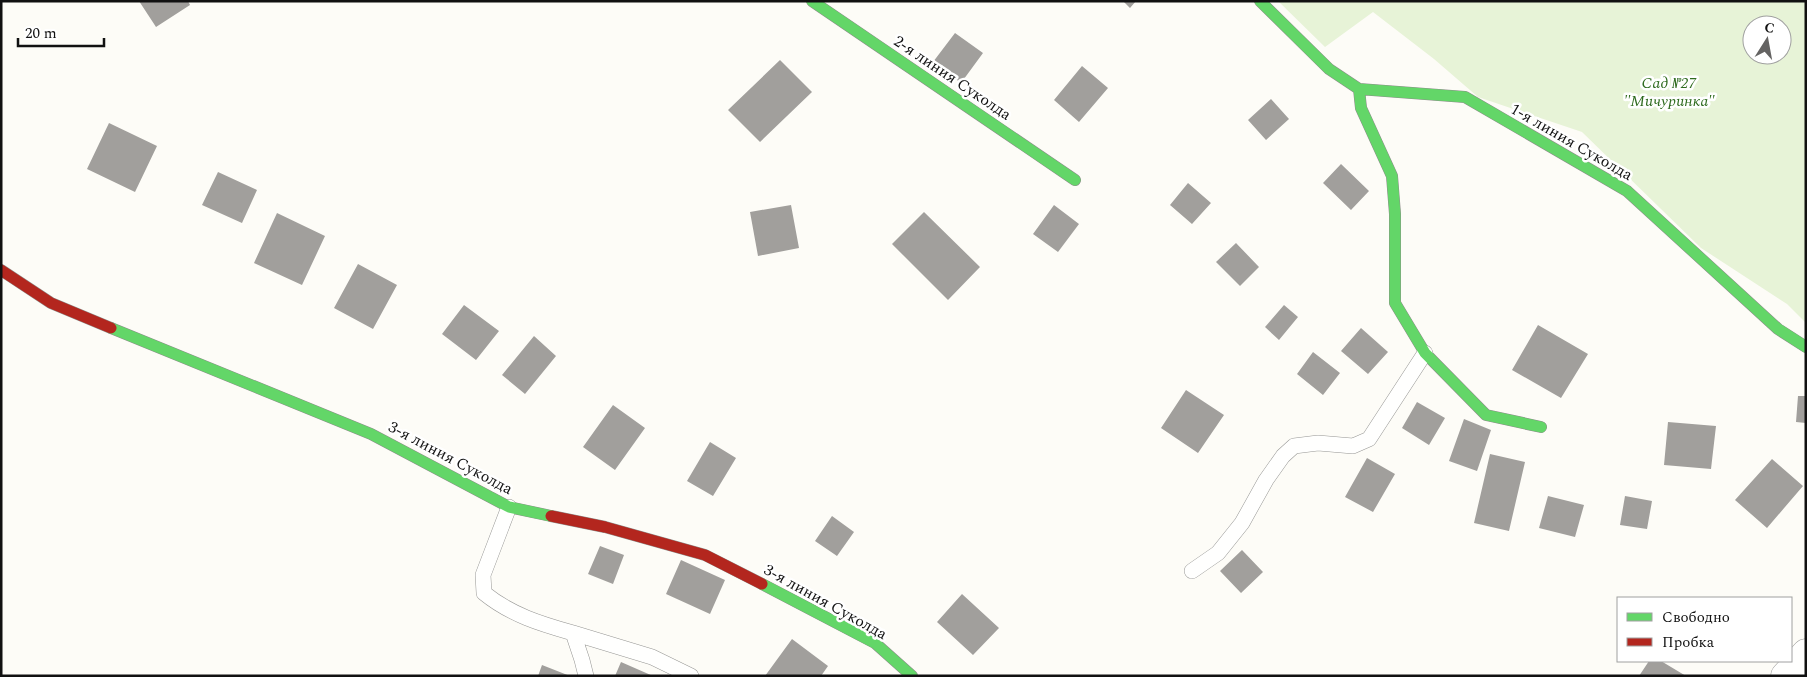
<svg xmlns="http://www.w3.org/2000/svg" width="1807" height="677" font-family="Spectral,serif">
  <rect width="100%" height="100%" fill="#fdfcf7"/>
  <path fill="#e7f3d7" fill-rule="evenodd" d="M1278,1H1806V323L1787,304L1701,248L1582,132L1478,97L1434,59L1373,12L1325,47ZM1752,25H1782V55H1752Z"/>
  <path fill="#a19f9c" d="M139,1H188L190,5L156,27Z
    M1123,1H1136L1130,8Z
    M955,33L983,53L961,83L933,62Z
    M780,60L812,92L760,142L728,110Z
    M1082,66L1108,88L1079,122L1054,100Z
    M1271,99L1289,119L1266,140L1248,120Z
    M109,123L157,146L135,192L87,169Z
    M1341,164L1369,191L1351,210L1323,183Z
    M218,172L257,190L242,223L202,205Z
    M1188,183L1211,203L1192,224L1170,205Z
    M791,205L799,248L758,256L750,212Z
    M1054,205L1079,224L1058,252L1033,234Z
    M924,212L980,267L948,300L892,244Z
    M277,213L325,236L302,285L254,263Z
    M1236,243L1259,267L1240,286L1216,262Z
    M358,264L397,285L373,329L334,308Z
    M464,305L499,331L476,360L442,334Z
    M1284,305L1298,317L1279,340L1265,327Z
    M1538,325L1588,354L1561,398L1512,370Z
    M1361,328L1388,352L1368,374L1341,351Z
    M534,336L556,356L525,394L502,375Z
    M1313,352L1340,373L1323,395L1297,374Z
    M1186,390L1224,415L1198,453L1161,428Z
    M1798,396H1806V423L1796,422Z
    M1417,402L1445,418L1429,445L1402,428Z
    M613,405L645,428L615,470L583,447Z
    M1464,419L1491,430L1477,471L1449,461Z
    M1668,422L1716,426L1711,469L1664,465Z
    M710,442L736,458L713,496L687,481Z
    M1490,454L1525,462L1509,531L1474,523Z
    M1367,458L1395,474L1373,512L1345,497Z
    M1772,459L1803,486L1767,528L1735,500Z
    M1548,496L1584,505L1575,537L1539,528Z
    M1625,496L1652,501L1647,529L1620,525Z
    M832,516L854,532L837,556L815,541Z
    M600,546L624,555L613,584L588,574Z
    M1242,550L1263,572L1241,593L1220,571Z
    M681,560L725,580L710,614L666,594Z
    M962,594L999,628L973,655L937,622Z
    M792,639L828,666L821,676H765Z
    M1649,661H1661L1686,676H1639Z
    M621,662L653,676H615Z
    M542,665L570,676H538Z"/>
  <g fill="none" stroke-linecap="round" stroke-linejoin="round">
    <defs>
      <path id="lane" d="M509,507L483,575L484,593C511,615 541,624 573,633L582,660L586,676
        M1192,571L1218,553L1242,523L1266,480L1283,456L1294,446L1318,443L1353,446L1369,439L1425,353
        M573,633L652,657L691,676"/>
      <path id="street" d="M1785,676L1806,653"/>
      <path id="fast" d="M812,1L1075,180
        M1260,1L1329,69L1359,89L1465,97L1627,191L1778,329L1806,347
        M1359,89L1361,108L1392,176L1395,214V303L1425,353L1486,415L1541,427
        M111,328L371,434L509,507L551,516
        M762,584L875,643L912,676"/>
      <path id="jam" d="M1,270L51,303L111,328
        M551,516L605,527L705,555L762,584"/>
    </defs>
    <use href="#lane" stroke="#979795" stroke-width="16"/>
    <use href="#street" stroke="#979795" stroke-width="29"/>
    <use href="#fast" stroke="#8e8d8b" stroke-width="12"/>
    <use href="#jam" stroke="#8e8d8b" stroke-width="12"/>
    <use href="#lane" stroke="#fffffe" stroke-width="15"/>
    <use href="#street" stroke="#fffffe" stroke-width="28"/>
    <use href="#fast" stroke="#63d668" stroke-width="11"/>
    <use href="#jam" stroke="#b3261e" stroke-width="11"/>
  </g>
  <g text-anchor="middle" stroke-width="5" stroke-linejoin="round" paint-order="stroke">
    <g font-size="16" fill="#111" stroke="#fff">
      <text transform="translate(953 77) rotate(34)" y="6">2-я линия Суколда</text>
      <text transform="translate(1572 141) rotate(30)" y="6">1-я линия Суколда</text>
      <text transform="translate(451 457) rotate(28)" y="6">3-я линия Суколда</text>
      <text transform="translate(826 601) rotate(29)" y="6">3-я линия Суколда</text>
    </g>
    <g font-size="16" font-style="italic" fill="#2f6b1f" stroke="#fff">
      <text x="1669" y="88">Сад №27<tspan x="1669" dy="18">"Мичуринка"</tspan></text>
    </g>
  </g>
  <rect width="1807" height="677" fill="none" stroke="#111111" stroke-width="5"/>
  <rect x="1617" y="597" width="175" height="65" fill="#ffffff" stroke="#a0a0a0"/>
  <rect x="1627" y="613" width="25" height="8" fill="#63d668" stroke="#a0a0a0"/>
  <text x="1662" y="622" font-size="15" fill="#111111">Свободно</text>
  <rect x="1627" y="638" width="25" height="8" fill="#b3261e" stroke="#a0a0a0"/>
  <text x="1662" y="647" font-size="15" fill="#111111">Пробка</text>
  <g transform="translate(1767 40) rotate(11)"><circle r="24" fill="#ffffff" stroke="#a0a0a0"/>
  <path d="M0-4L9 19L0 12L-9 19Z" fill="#646362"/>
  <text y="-8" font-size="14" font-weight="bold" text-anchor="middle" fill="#111111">С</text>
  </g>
  <path d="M18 38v8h86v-8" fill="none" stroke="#111111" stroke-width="2.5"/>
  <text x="25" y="38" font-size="15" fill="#111111" stroke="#ffffff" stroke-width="4" paint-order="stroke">20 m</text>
</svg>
